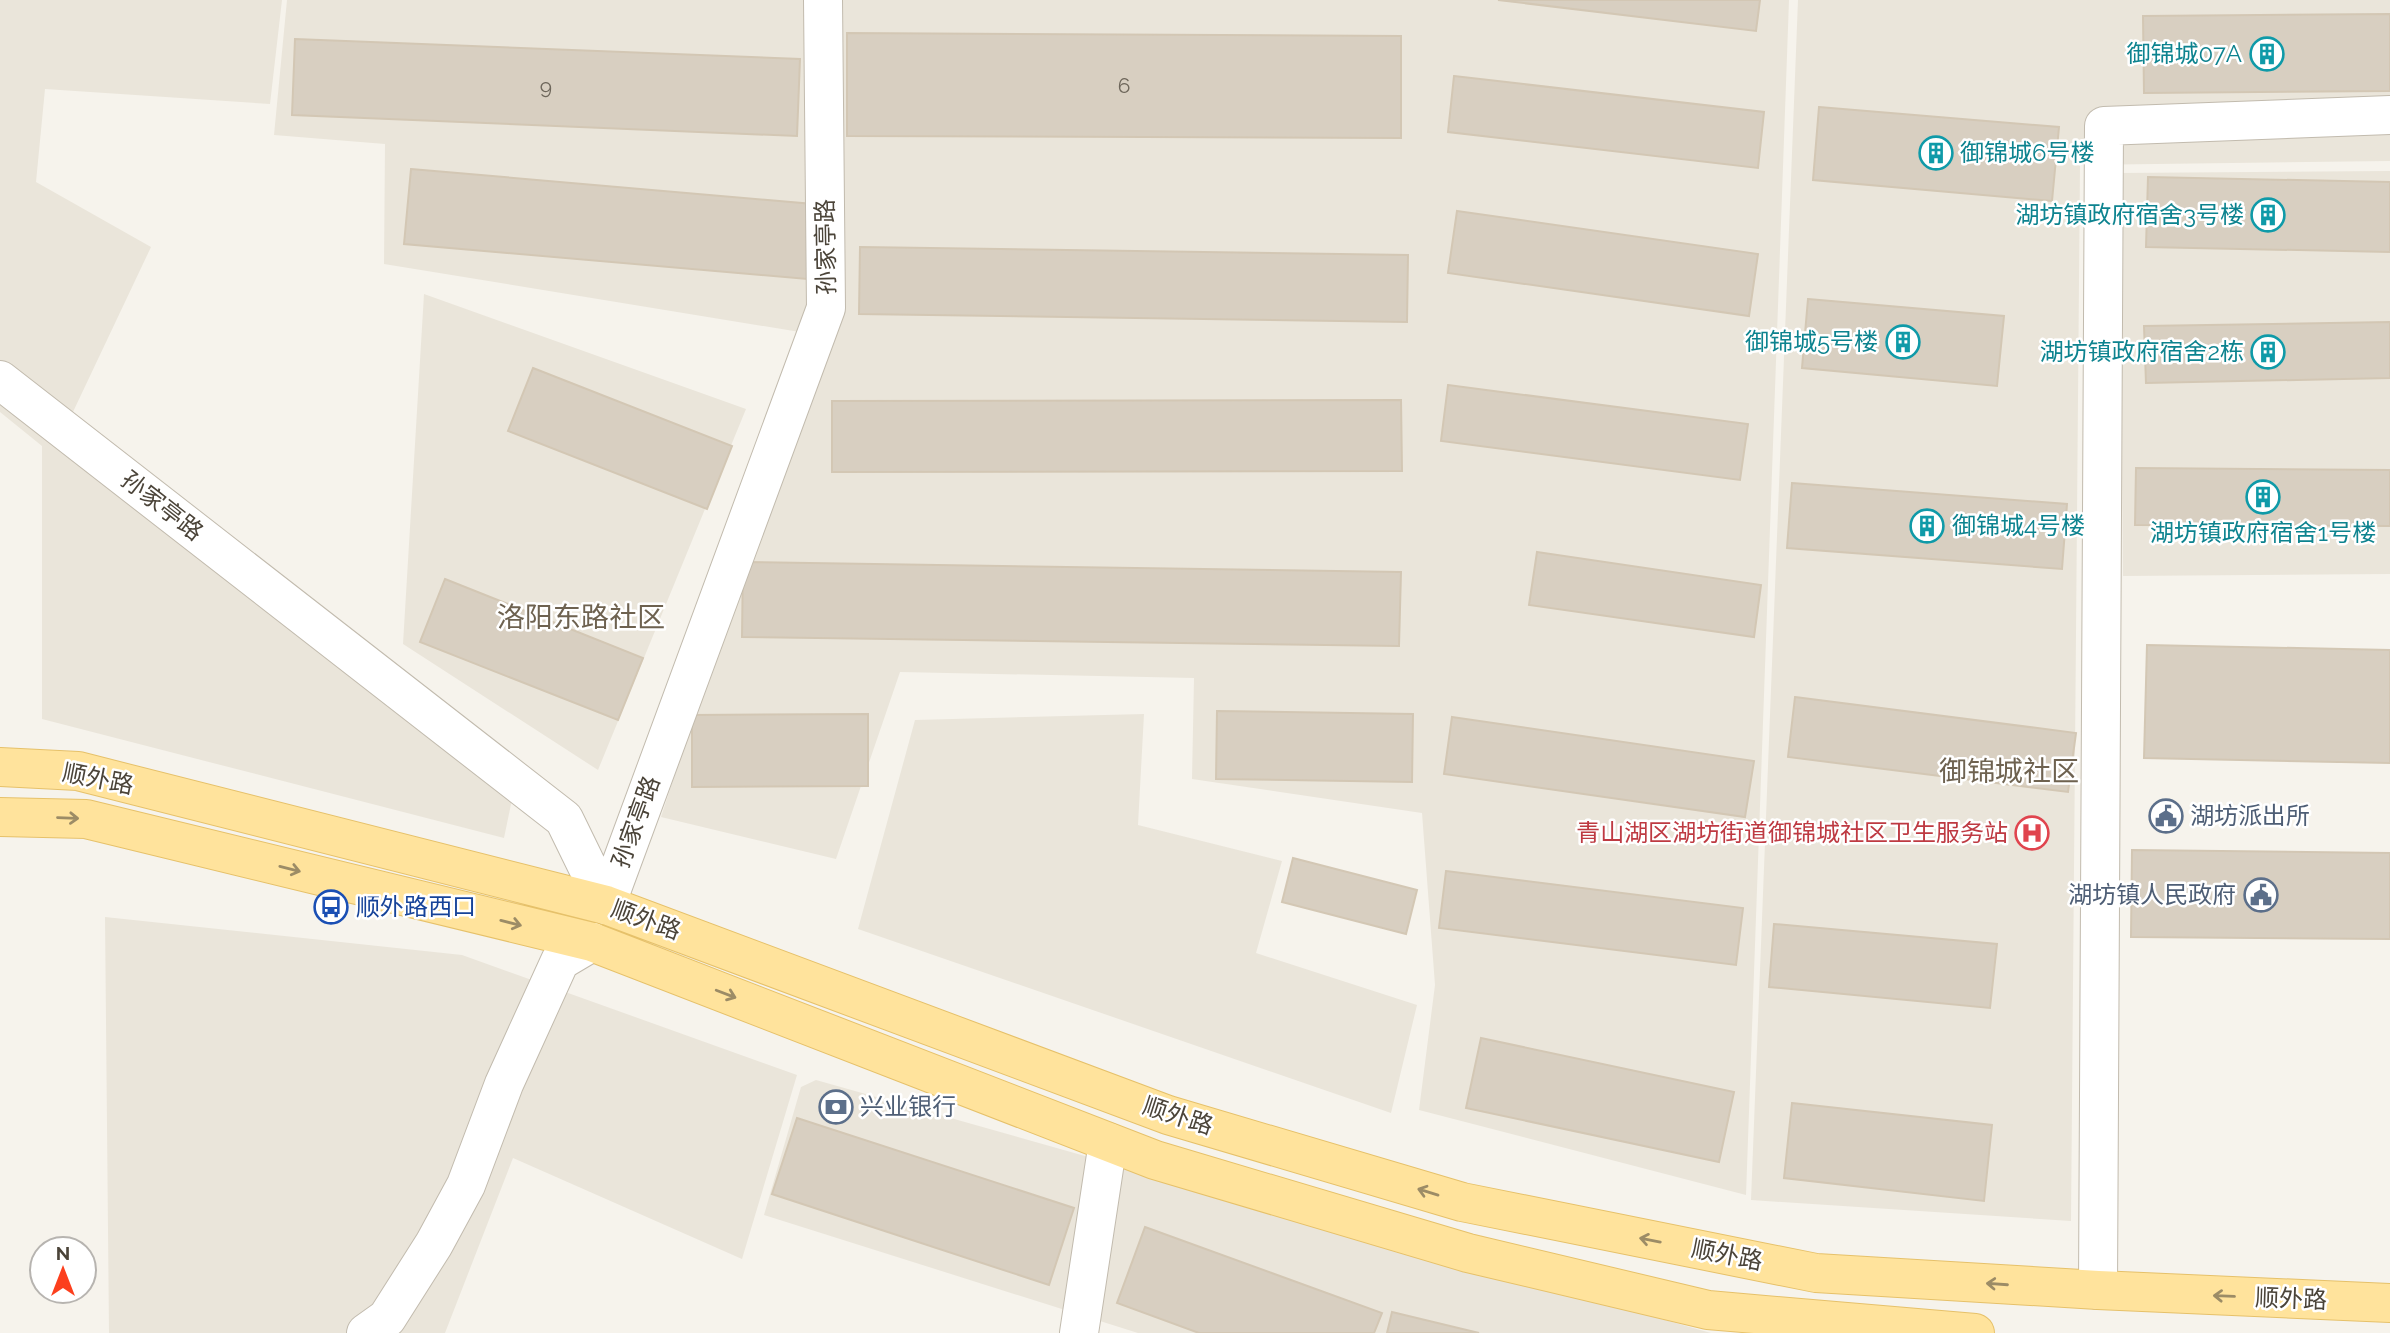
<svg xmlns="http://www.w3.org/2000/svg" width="2390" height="1333" font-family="Raleway,'Noto Sans SC',sans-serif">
  <rect width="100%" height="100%" fill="#f6f3ec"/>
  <path fill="#eae5da" d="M0,0H282L270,104L45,89L36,182L151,247L72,414L515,785L504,838L42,719V446L0,412Z
    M287,0H1789L1746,1195L1419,1110L1435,985L1422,813L1192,779L1194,678L900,672L836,859L661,817L818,335L384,264L385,144L274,135Z
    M1798,0H2390V161L2080,165L2071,1221L1751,1200Z
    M2390,171V574L2123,576L2119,173Z
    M424,294L746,409L598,770L403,644Z
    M1144,714L1138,825L1282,861L1256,953L1417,1005L1391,1113L858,929L915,720Z
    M105,917L462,955L797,1075L742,1259L513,1158L445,1333H109Z
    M816,1080L1711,1333H1138L764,1215L801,1087Z"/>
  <path fill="#d8cfc1" stroke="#d3c7b4" stroke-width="2" d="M1498,0H1760L1756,31Z
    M2390,14V91L2144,93L2143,16Z
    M847,33L1401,36V138L847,136Z
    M295,39L800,59L797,136L292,115Z
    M1454,76L1764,112L1758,168L1448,132Z
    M1819,107L2059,127L2052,201L1813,180Z
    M411,169L813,204L807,279L404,244Z
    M2148,177L2390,182V252L2146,247Z
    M1457,211L1758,254L1749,316L1448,273Z
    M860,247L1408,255L1407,322L859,314Z
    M1808,299L2004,316L1997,386L1802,368Z
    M2390,322V378L2146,383L2144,326Z
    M533,368L732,446L707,509L508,431Z
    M1448,385L1748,424L1740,480L1441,441Z
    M1401,400L1402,471L832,472V401Z
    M2136,468L2390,470V526L2135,525Z
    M1792,483L2067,504L2062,569L1787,548Z
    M1537,552L1761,585L1754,637L1529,605Z
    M743,562L1401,572L1399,646L742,637Z
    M445,579L643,658L618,720L420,642Z
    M2147,645L2390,650V763L2144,758Z
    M1795,697L2076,733L2068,792L1788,757Z
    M1217,711L1413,714L1412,782L1216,779Z
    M868,714V786L692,787V715Z
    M1452,717L1754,761L1745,817L1444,774Z
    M2132,850L2390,853V939L2131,937Z
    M1293,858L1417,890L1406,934L1282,902Z
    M1446,871L1743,908L1736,965L1439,928Z
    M1774,924L1997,944L1990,1008L1769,987Z
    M1481,1038L1734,1092L1719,1162L1466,1108Z
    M1792,1103L1992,1125L1984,1201L1784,1178Z
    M797,1118L1074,1208L1049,1285L772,1194Z
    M1145,1227L1382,1313L1374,1333H1199L1117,1303Z
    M1392,1312L1479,1333H1387Z"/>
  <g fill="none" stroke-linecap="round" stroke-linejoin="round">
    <defs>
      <path id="minor" d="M0,380L564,819L606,905
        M606,905L826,308L823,0
        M2098,1290L2104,126L2390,115
        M366,1333L387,1318L434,1244L466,1185L504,1084L560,961L592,942
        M1079,1333L1108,1142"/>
      <path id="major" d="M0,767L78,771L606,905L1168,1115L1462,1202L1816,1273L2098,1290L2390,1303
        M0,817L86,819L592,942L1155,1160L1468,1253L1708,1310L1975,1333"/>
    </defs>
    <use href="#minor" stroke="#c2bbae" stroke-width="40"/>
    <use href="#major" stroke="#e6c16a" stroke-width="40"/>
    <use href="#minor" stroke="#fff" stroke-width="38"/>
    <use href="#major" stroke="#ffe39c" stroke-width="38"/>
  </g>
  <defs><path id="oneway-shaft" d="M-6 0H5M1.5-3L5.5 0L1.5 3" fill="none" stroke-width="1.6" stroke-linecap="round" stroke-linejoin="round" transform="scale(1.75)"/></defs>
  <g stroke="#9c8c66">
    <use href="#oneway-shaft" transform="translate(68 818) rotate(2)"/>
    <use href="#oneway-shaft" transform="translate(290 869) rotate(14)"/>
    <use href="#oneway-shaft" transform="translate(511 923) rotate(14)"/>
    <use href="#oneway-shaft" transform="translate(726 994) rotate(21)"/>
    <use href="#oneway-shaft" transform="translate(1428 1192) rotate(-163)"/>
    <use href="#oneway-shaft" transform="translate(1650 1240) rotate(-169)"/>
    <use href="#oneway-shaft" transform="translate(1997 1284) rotate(-176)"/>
    <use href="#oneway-shaft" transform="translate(2224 1296) rotate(-178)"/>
  </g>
  <defs>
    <symbol id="building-ring" viewBox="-11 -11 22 22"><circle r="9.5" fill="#fff" stroke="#0f9aa8" stroke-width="1.5"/><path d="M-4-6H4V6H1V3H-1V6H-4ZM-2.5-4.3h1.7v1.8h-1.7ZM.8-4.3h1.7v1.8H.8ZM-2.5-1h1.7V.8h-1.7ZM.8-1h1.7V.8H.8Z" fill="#0f9aa8"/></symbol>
    <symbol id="civic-ring" viewBox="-11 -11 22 22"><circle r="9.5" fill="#fff" stroke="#5c6f8a" stroke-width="1.5"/><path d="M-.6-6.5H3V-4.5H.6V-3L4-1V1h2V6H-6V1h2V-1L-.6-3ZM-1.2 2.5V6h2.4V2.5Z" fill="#5c6f8a"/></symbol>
    <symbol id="hospital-ring" viewBox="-11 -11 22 22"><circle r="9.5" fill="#fff" stroke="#e0444e" stroke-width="1.5"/><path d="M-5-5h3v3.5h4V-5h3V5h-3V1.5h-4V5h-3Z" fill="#e0444e"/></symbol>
    <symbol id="bus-ring" viewBox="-11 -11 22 22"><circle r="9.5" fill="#fff" stroke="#1a4fb4" stroke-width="1.5"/><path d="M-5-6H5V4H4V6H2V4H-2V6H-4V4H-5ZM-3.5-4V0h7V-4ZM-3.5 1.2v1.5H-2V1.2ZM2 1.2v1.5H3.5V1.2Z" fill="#1a4fb4"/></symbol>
    <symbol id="bank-ring" viewBox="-11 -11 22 22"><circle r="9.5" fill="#fff" stroke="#5c6f8a" stroke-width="1.5"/><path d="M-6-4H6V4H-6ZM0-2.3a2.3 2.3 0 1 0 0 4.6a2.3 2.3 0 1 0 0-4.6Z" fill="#5c6f8a"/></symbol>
  </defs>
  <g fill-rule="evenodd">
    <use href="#building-ring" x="2248" y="35" width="38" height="38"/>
    <use href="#building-ring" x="1917" y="134" width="38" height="38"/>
    <use href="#building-ring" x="2249" y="196" width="38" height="38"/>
    <use href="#building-ring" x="1884" y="323" width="38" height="38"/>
    <use href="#building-ring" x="2249" y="333" width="38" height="38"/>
    <use href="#building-ring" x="2244" y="478" width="38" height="38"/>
    <use href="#building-ring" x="1908" y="507" width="38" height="38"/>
    <use href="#civic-ring" x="2147" y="797" width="38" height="38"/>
    <use href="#hospital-ring" x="2013" y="814" width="38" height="38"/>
    <use href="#civic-ring" x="2242" y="876" width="38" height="38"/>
    <use href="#bus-ring" x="312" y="888" width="38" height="38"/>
    <use href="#bank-ring" x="817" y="1088" width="38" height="38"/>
  </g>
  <g text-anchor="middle" stroke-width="5" stroke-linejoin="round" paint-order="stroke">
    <g font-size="21" fill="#6e675b">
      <text x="1124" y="93">6</text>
      <text x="546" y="94">9</text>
    </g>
    <g font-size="24" fill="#0d838f" stroke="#fff" text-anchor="end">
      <text x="2242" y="62">御锦城07A</text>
      <text x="1960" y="161" text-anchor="start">御锦城6号楼</text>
      <text x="2244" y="223">湖坊镇政府宿舍3号楼</text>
      <text x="1878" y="350">御锦城5号楼</text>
      <text x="2244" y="360">湖坊镇政府宿舍2栋</text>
      <text x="1952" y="534" text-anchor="start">御锦城4号楼</text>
      <text x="2263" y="541" text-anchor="middle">湖坊镇政府宿舍1号楼</text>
    </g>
    <g font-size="24" fill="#4b4439" stroke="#fff">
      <text transform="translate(826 247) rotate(-91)" y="8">孙家亭路</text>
      <text transform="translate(162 506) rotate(38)" y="8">孙家亭路</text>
      <text transform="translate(98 779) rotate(11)" y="8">顺外路</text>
      <text transform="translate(636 822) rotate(-70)" y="8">孙家亭路</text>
      <text transform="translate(646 920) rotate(20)" y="8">顺外路</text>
      <text transform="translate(1178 1116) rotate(18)" y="8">顺外路</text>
      <text transform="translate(1727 1255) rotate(11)" y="8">顺外路</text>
      <text transform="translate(2291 1299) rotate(2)" y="8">顺外路</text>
    </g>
    <g font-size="24" fill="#4e5e75" stroke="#fff" text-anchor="start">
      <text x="2190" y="824">湖坊派出所</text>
      <text x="2236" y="903" text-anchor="end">湖坊镇人民政府</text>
      <text x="860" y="1115">兴业银行</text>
    </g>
    <g font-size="24" fill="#be3a42" stroke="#fff" text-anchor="end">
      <text x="2008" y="841">青山湖区湖坊街道御锦城社区卫生服务站</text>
    </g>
    <g font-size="24" fill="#164399" stroke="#fff" text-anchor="start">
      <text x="356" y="915">顺外路西口</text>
    </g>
    <g font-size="28" fill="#6e6250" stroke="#fff">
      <text x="581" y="627">洛阳东路社区</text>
      <text x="2009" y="781">御锦城社区</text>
    </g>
  </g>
  <g transform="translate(63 1270)"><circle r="33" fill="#ffffff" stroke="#b7b4b0" stroke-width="2"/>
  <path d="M0-5L12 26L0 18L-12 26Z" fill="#fc3f1d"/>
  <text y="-10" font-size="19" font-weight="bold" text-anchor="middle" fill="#4b4439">N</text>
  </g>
</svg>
